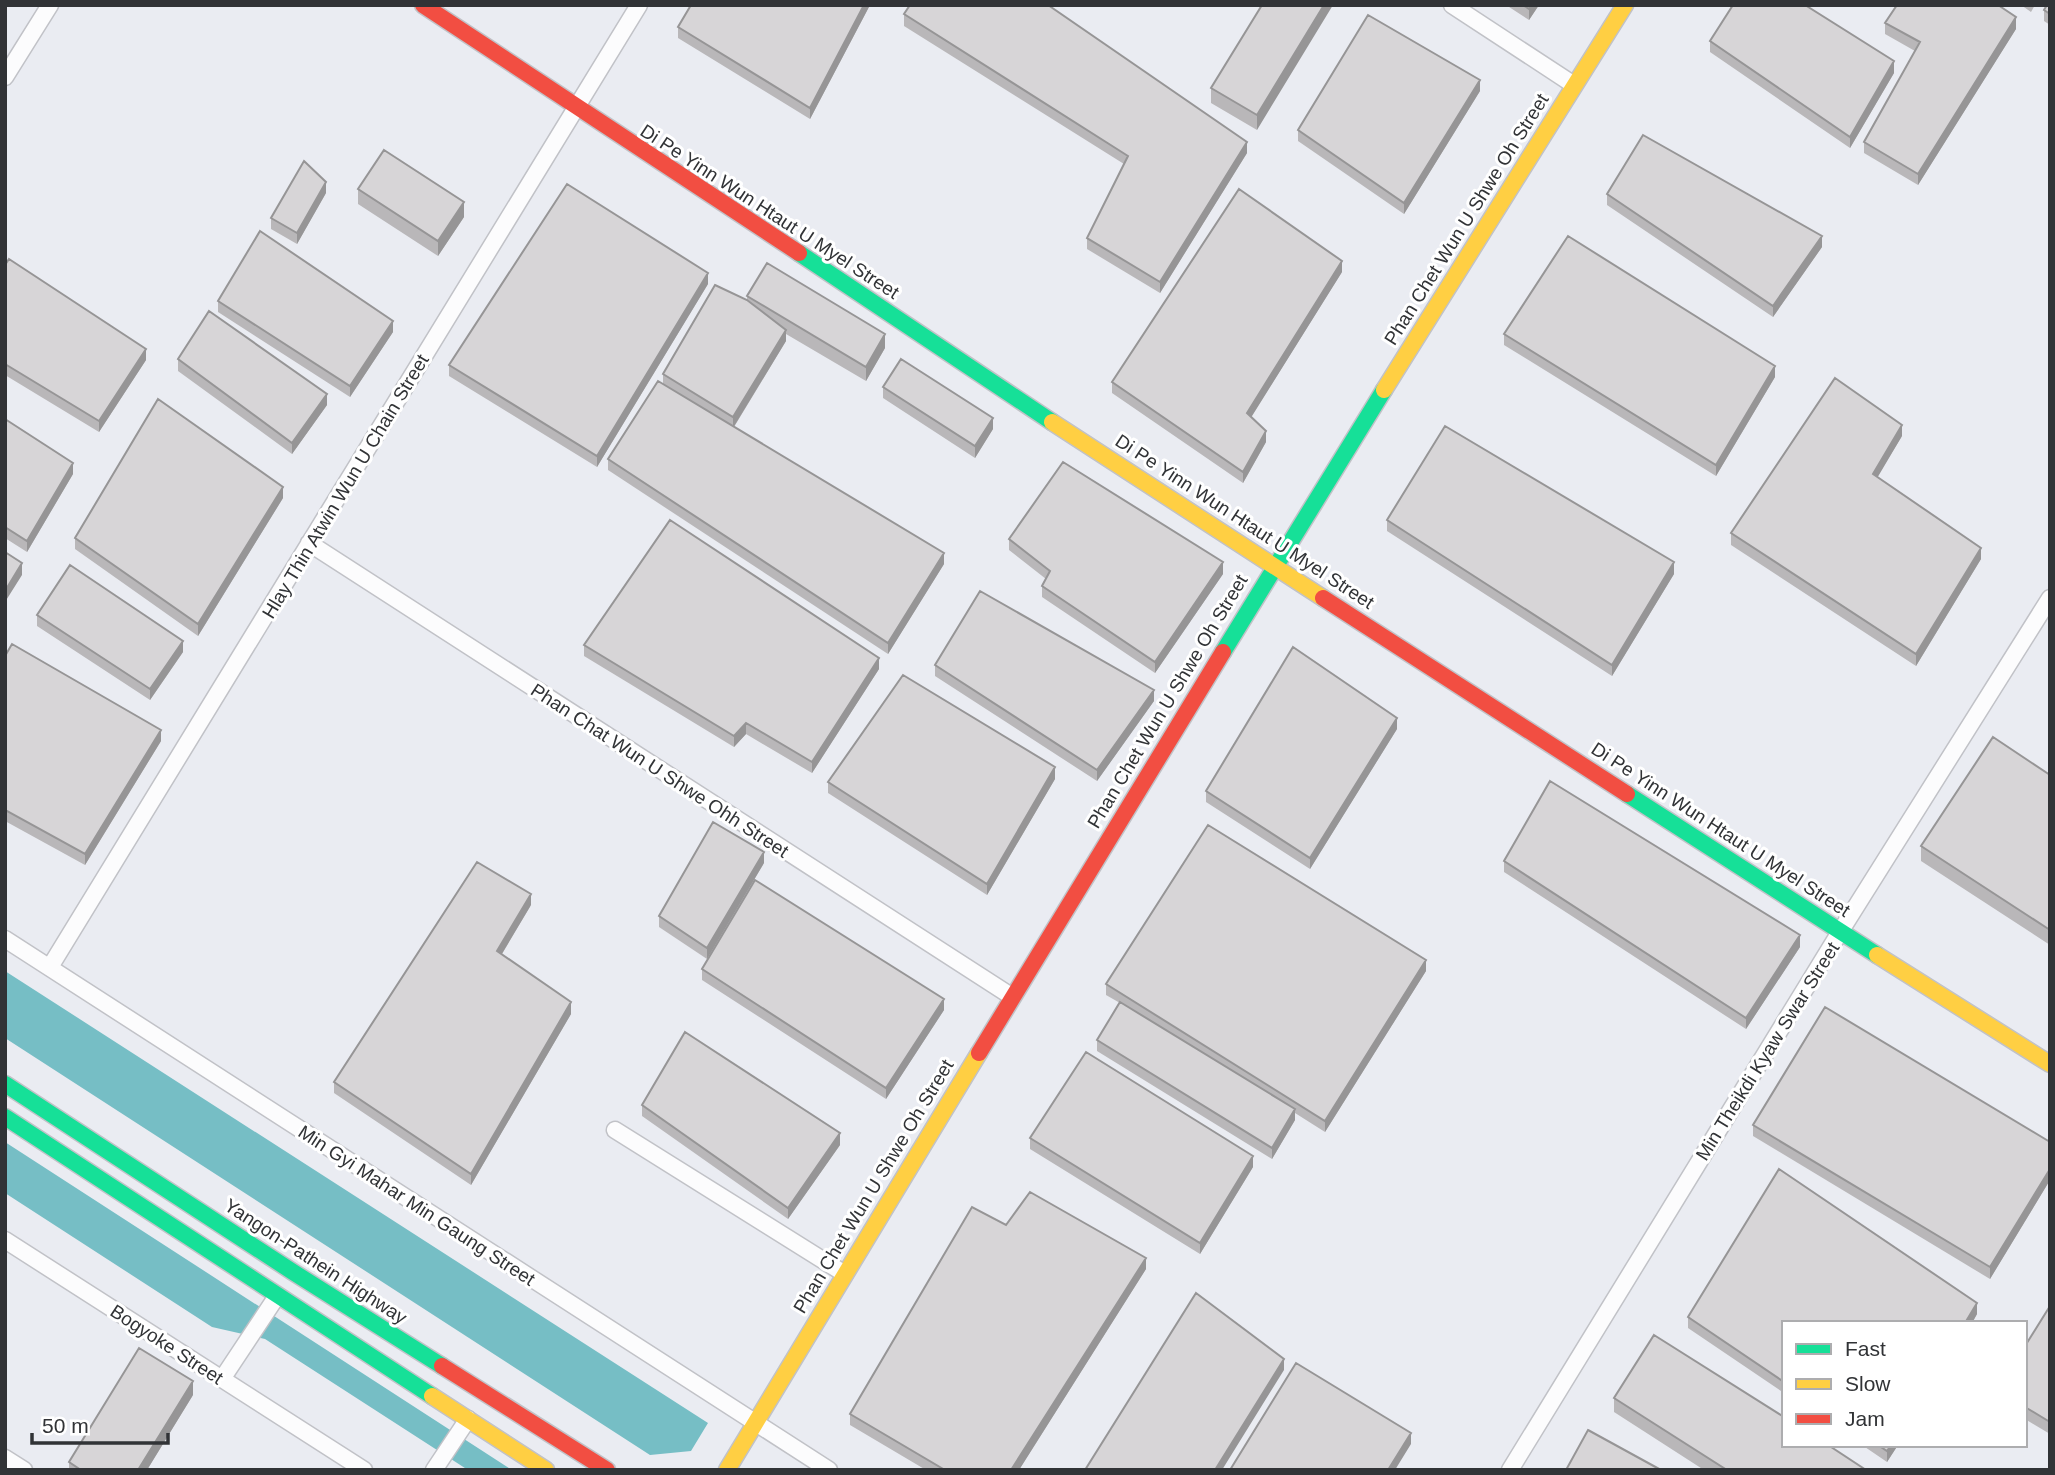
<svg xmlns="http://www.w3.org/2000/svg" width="2055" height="1475" font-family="Helvetica,sans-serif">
  <rect width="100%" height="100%" fill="#eaecf2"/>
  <path fill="#76bec5" d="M5,971L708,1423L691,1451L650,1455L5,1038Z
    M5,1142L512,1470H468L265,1339L212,1327L5,1193Z"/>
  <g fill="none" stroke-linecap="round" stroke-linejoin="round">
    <defs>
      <path id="street" d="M1452,5L1574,85
        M5,77L50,5
        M309,543L1011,996
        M5,939L829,1470
        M50,967L639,5
        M615,1130L845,1274
        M5,1240L364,1470
        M222,1379L277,1296
        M5,1458L24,1470
        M434,1470L468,1419
        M1510,1470L1840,932L2050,598"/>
      <path id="fast" d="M799,253L1052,422
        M1223,652L1384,390
        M1627,794L1877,955
        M5,1084L293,1272L442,1366
        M5,1117L432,1396"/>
      <path id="slow" d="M1384,390L1625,5
        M1052,422L1323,598
        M1877,955L2050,1064
        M432,1396L546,1470
        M727,1470L979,1053"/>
      <path id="jam" d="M423,5L799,253
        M1323,598L1627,794
        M979,1053L1223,652
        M442,1366L607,1470"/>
    </defs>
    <use href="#street" stroke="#c1c2c7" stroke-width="19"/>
    <use href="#fast" stroke="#c1c2c7" stroke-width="19"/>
    <use href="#slow" stroke="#c1c2c7" stroke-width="19"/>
    <use href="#jam" stroke="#c1c2c7" stroke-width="19"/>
    <use href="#street" stroke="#fcfcfd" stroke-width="16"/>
    <use href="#fast" stroke="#16e098" stroke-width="16"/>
    <use href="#slow" stroke="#ffcf43" stroke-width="16"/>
    <use href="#jam" stroke="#f24e42" stroke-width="16"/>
  </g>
  <path fill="#b9b7b9" d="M691,5H870L810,119L678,38V27Z
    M1262,5L1257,130L1211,103V88Z
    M1506,5H1539L1529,20Z
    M2021,5H2035L2031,12Z
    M2050,5V25L2044,21V10Z
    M904,14L1247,153L1160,293L1087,249V238L1124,164L904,26Z
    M1885,23L2016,29L1918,185L1864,153V142L1915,51L1885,34Z
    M1710,41L1894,73L1850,148L1710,52Z
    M1480,91L1404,214L1298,141V130Z
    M358,189L464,217L438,256L358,204Z
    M326,193L297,244L271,229V218Z
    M1607,194L1822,247L1773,317L1607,205Z
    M5,265L146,360L99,432L5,375Z
    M1342,272L1251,417L1266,442L1243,483L1112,393V382Z
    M708,284L597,467L449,376V365Z
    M747,296L885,348L866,381L786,334V341L734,427L944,564L888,654L608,470V459L663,384V374L747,300Z
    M218,301L393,332L350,397L218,312Z
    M1504,334L1775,377L1716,476L1504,345Z
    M178,359L327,405L292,454L178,371Z
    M883,387L993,429L975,458L883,398Z
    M5,419L73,474L27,552L5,538Z
    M1902,436L1877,477L1981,559L1916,666L1731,545V533Z
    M283,498L198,636L75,549V538Z
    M1387,520L1674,574L1612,676L1387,531Z
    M1009,539L1223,574L1155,673L1042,597V586L1046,579L1009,550Z
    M37,615L183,652L150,700L37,626Z
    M584,645L879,669L812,773L746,734L734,747L584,656Z
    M5,656L161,741L85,865L5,821Z
    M935,665L1154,701L1097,781L935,676Z
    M1397,729L1310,869L1206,802V791Z
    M2050,775V945L1921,861V846Z
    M1055,779L987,895L828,793V782Z
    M1504,861L1800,947L1746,1029L1504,872Z
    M764,863L707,959L659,927V916Z
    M531,905L502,954L571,1014L471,1185L334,1093V1082Z
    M702,969L944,1010L886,1099L702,980Z
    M1426,971L1325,1132L1295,1113V1120L1272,1159L1097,1051V1040L1120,1003L1106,995V984Z
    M642,1105L840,1145L788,1219L642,1116Z
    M1753,1125L2050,1142V1180L1990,1279L1753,1136Z
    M1030,1138L1253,1167L1200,1254L1030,1149Z
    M1006,1225L1146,1269L1019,1470H926L850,1425V1414Z
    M2050,1306V1434L2025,1419V1346Z
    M1977,1314L1972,1323H1784V1393L1688,1328V1317Z
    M193,1395L147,1470H69V1462Z
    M1614,1398L1866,1470H1704L1614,1412Z
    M1862,1445H1898L1887,1462Z"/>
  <path fill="#969596" d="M864,5H870L810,119V108Z
    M1324,5H1333L1257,130V115Z
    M1531,5H1539L1529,20V9Z
    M2016,17V29L1918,185V174Z
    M1894,61V73L1850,148V137Z
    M1480,80V91L1404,214V203Z
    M1247,142V153L1160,293V282Z
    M326,182V193L297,244V233Z
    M464,202V217L438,256V241Z
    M1822,236V247L1773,317V306Z
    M1342,261V272L1247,424V413Z
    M708,273V284L597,467V456Z
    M393,321V332L350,397V386Z
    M786,330V341L733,428V417Z
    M885,334V348L866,381V367Z
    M146,349V360L99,432V421Z
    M1775,366V377L1716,476V465Z
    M327,394V405L292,454V443Z
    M993,418V429L975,458V446Z
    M1902,425V436L1873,485V474Z
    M1266,431V442L1243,483V472Z
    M73,463V474L27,552V541Z
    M283,487V498L198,636V624Z
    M1981,548V559L1916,666V654Z
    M944,553V564L888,654V643Z
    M1223,562V574L1155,673V662Z
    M1674,562V574L1612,676V665Z
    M22,563V575L5,602V591Z
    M183,641V652L150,700V689Z
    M879,658V669L812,773V762Z
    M1154,690V701L1097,781V770Z
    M1397,718V729L1310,869V858Z
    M746,723V734L734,747V736Z
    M161,730V741L85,865V854Z
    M1055,767V779L987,895V884Z
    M764,852V863L707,959V948Z
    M531,894V905L497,962V951Z
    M1800,935V947L1746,1029V1018Z
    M1426,960V971L1325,1132V1121Z
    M944,999V1010L886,1099V1088Z
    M571,1002V1014L471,1185V1174Z
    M1295,1109V1120L1272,1159V1148Z
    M840,1133V1145L788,1219V1208Z
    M1253,1156V1167L1200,1254V1243Z
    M2050,1169V1180L1990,1279V1267Z
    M1146,1258V1269L1019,1470H1011Z
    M1977,1303V1314L1972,1323H1965Z
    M1284,1359V1370L1222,1470H1215Z
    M193,1381V1395L147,1470H138Z
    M1411,1433V1444L1395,1470H1388Z
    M1891,1445H1898L1887,1462V1451Z"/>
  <path fill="#d7d5d7" stroke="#969596" stroke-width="2" d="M691,5H864L810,108L678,27Z
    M910,5H1048L1247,142L1160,282L1087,238L1128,156L904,14Z
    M1262,5H1324L1257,115L1211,88Z
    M1523,5H1531L1529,9Z
    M1733,5H1805L1894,61L1850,137L1710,41Z
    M1897,5H1998L2016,17L1918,174L1864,142L1920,42L1885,23Z
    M2047,5H2050V14L2044,10Z
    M1368,15L1480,80L1404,203L1298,130Z
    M1643,135L1822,236L1773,306L1607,194Z
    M384,150L464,202L438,241L358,189Z
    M304,161L326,182L297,233L271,218Z
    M567,184L708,273L597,456L449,365Z
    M1239,189L1342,261L1247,413L1266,431L1243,472L1112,382Z
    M260,231L393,321L350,386L218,301Z
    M1568,236L1775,366L1716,465L1504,334Z
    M9,259L146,349L99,421L5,364V265Z
    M767,263L885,334L866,367L747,296Z
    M715,285L747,300L786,330L733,417L663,374Z
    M209,311L327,394L292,443L178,359Z
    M901,359L993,418L975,446L883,387Z
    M1835,378L1902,425L1873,474L1981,548L1916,654L1731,533Z
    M658,381L944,553L888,643L608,459Z
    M158,399L283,487L198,624L75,538Z
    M5,419L73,463L27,541L5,527Z
    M1445,426L1674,562L1612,665L1387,520Z
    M1063,462L1223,562L1155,662L1042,586L1050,571L1009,539Z
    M670,520L879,658L812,762L746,723L734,736L584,645Z
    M5,552L22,563L5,591Z
    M70,565L183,641L150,689L37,615Z
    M980,591L1154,690L1097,770L935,665Z
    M12,644L161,730L85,854L5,810V656Z
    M1293,647L1397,718L1310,858L1206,791Z
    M903,675L1055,767L987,884L828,782Z
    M1993,737L2050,775V930L1921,846Z
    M1550,781L1800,935L1746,1018L1504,861Z
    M713,822L764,852L707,948L659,916Z
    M1208,825L1426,960L1325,1121L1106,984Z
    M477,862L531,894L497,951L571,1002L471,1174L334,1082Z
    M755,880L944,999L886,1088L702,969Z
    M1120,1002L1295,1109L1272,1148L1097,1040Z
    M1825,1007L2050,1142V1169L1990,1267L1753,1125Z
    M685,1032L840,1133L788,1208L642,1105Z
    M1086,1052L1253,1156L1200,1243L1030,1138Z
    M1779,1169L1977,1303L1965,1323H1784V1382L1688,1317Z
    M1030,1192L1146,1258L1011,1470H945L850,1414L972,1207L1006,1225Z
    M1196,1293L1284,1359L1215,1470H1085Z
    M2050,1306V1422L2025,1407V1346Z
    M1654,1335L1784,1417V1445H1828L1866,1470H1727L1614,1398Z
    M139,1348L193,1381L138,1470H81L69,1462Z
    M1296,1363L1411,1433L1388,1470H1230Z
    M1588,1430L1661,1470H1566Z
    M1878,1445H1891L1887,1451Z"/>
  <g text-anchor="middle" stroke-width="6" stroke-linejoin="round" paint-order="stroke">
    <g font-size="19" fill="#313336" stroke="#fff">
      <text transform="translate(770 211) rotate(33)" y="7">Di Pe Yinn Wun Htaut U Myel Street</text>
      <text transform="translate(1466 219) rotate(-58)" y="7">Phan Chet Wun U Shwe Oh Street</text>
      <text transform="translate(345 486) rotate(-59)" y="7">Hlay Thin Atwin Wun U Chain Street</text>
      <text transform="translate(1245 521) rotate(33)" y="7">Di Pe Yinn Wun Htaut U Myel Street</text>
      <text transform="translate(1167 701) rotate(-59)" y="7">Phan Chet Wun U Shwe Oh Street</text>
      <text transform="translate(660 770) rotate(33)" y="7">Phan Chat Wun U Shwe Ohh Street</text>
      <text transform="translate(1721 829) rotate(33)" y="7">Di Pe Yinn Wun Htaut U Myel Street</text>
      <text transform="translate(1767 1051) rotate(-58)" y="7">Min Theikdi Kyaw Swar Street</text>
      <text transform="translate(873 1186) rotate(-59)" y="7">Phan Chet Wun U Shwe Oh Street</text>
      <text transform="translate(417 1205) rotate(33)" y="7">Min Gyi Mahar Min Gaung Street</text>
      <text transform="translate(316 1261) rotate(33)" y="7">Yangon-Pathein Highway</text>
      <text transform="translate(167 1344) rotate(33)" y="7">Bogyoke Street</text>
    </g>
  </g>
  <rect width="2055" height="1475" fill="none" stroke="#313336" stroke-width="14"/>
  <rect x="1782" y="1321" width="245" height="126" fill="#ffffff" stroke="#adadaf" stroke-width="2"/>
  <rect x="1796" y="1344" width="35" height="10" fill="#16e098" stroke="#adadaf" stroke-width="2"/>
  <text x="1845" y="1356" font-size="21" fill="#313336">Fast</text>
  <rect x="1796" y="1379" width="35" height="10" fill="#ffcf43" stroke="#adadaf" stroke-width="2"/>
  <text x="1845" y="1391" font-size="21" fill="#313336">Slow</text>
  <rect x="1796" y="1414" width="35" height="10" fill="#f24e42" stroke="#adadaf" stroke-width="2"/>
  <text x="1845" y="1426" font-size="21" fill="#313336">Jam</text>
  <path d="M32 1433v10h136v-10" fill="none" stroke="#313336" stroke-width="3.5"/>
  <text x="42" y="1433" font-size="21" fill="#313336" stroke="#ffffff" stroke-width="5" paint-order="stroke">50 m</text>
</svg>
